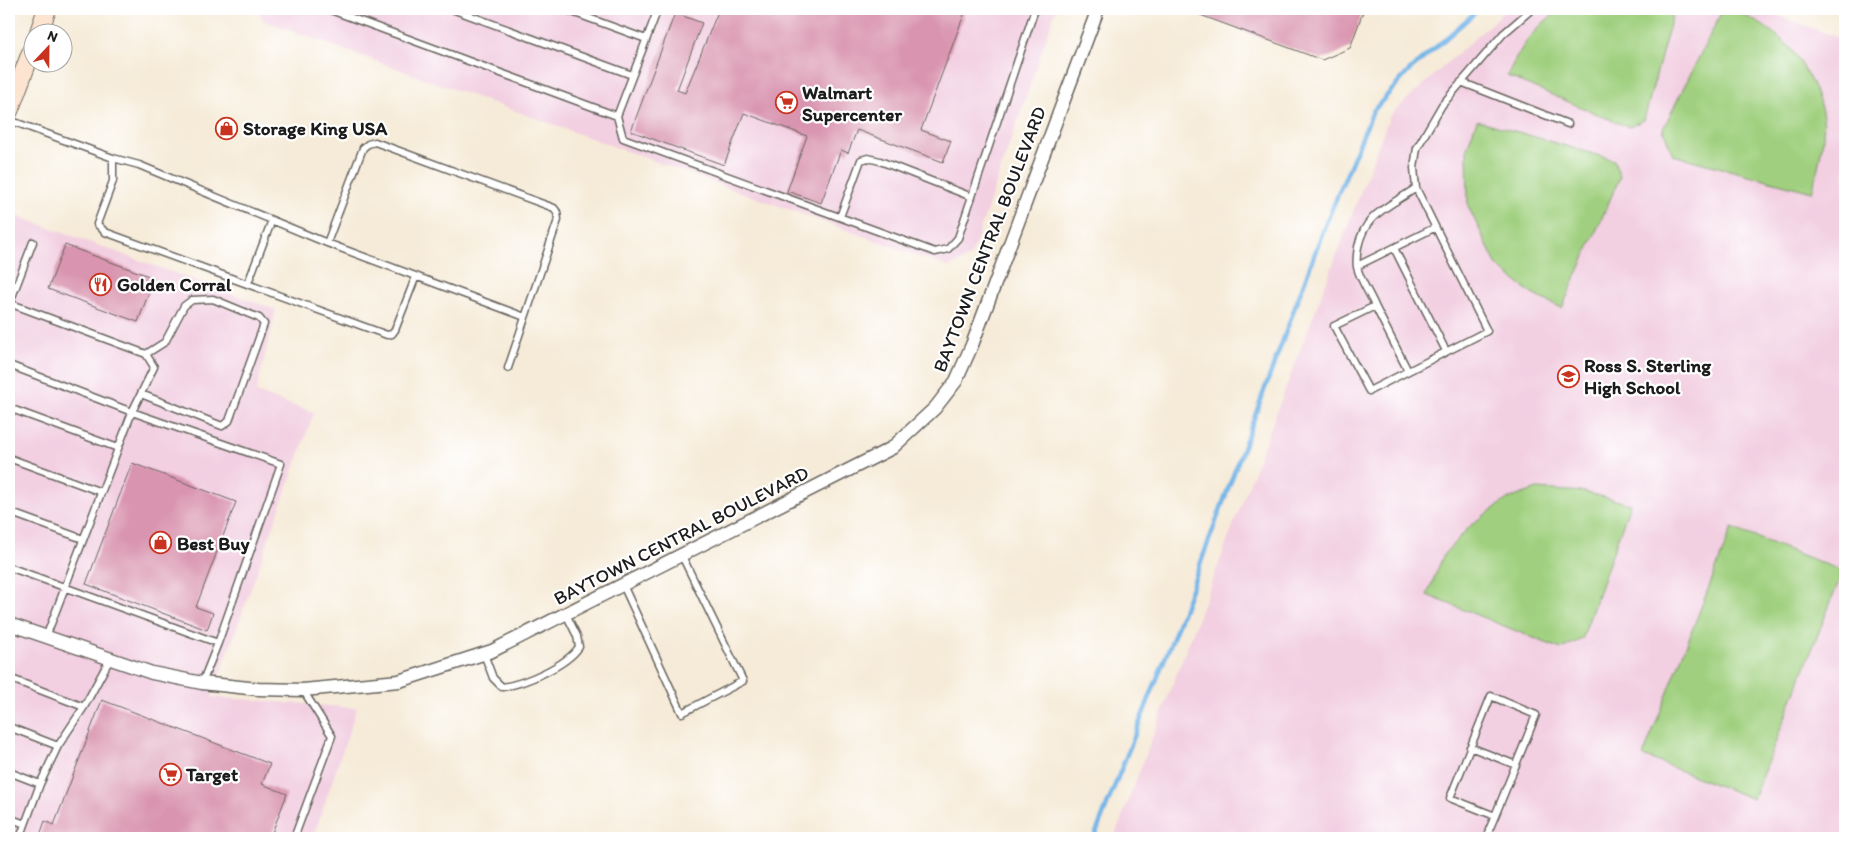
<svg xmlns="http://www.w3.org/2000/svg" width="1854" height="847" font-family="Itim,sans-serif">
  <rect width="100%" height="100%" fill="#fff"/>
  <filter id="ink" filterUnits="userSpaceOnUse"><feTurbulence type="fractalNoise" baseFrequency=".02" numOctaves="2"/><feDisplacementMap in="SourceGraphic" scale="10" xChannelSelector="R" yChannelSelector="G"/><feConvolveMatrix kernelMatrix="1 2 1 2 8 2 1 2 1" color-interpolation-filters="sRGB"/></filter>
  <filter id="wash" filterUnits="userSpaceOnUse"><feTurbulence type="fractalNoise" baseFrequency=".0096" numOctaves="4" result="noise"/><feDisplacementMap in="SourceGraphic" scale="20" xChannelSelector="R" yChannelSelector="G"/><feGaussianBlur stdDeviation="1.12" result="paint"/><feColorMatrix in="noise" values="0 0 0 0 0 0 0 0 0 0 0 0 0 0 0 0 0 1.4 0 .05"/><feComposite in="paint" operator="in"/></filter>
  <g filter="url(#wash)">
    <rect width="100%" height="100%" fill="#f6ebd8"/>
    <path fill="#f2cfe1" d="M9,9H19L9,35Z
      M257,9H1056L971,256L949,267L264,21Z
      M1507,9H1760L1845,40V838H1114L1390,115Z
      M9,213L276,310L256,392L314,413L212,697L357,708L313,838H9Z"/>
    <path fill="#a0d07f" stroke="#5e764e" d="M1562,9H1674L1644,120L1628,127L1507,76C1520,48 1535,25 1562,9Z
      M1723,9C1742,9 1782,36 1793,51C1805,68 1820,96 1823,117C1826,138 1817,172 1812,192L1673,155L1663,129Z
      M1477,120L1614,160L1620,177L1562,308L1532,294L1497,266L1468,206L1467,148Z
      M1537,489L1585,492L1630,504L1582,639L1561,649L1427,595L1444,554L1472,524L1506,500Z
      M1732,528L1843,571L1753,799L1643,756Z"/>
    <g fill="none" stroke-linecap="round" stroke-linejoin="round">
      <path stroke="#73b5e8" stroke-width="4.5" d="M1094,838L1173,638L1326,223L1373,111L1409,71L1479,9"/>
    </g>
    <g id="blocks">
      <path fill="#d994af" d="M719,9H966L921,130L951,141L943,162L857,130L848,153L841,150L821,203L787,191L807,136L744,113L724,165L631,131L675,13L702,23L677,90L685,93Z
        M1184,9H1364L1350,48L1322,60Z
        M65,245L154,278L138,322L48,289Z
        M132,463L236,502L196,607L213,613L207,630L86,584Z
        M102,700L270,764L262,784L287,794L270,838H39L45,821L54,825Z"/>
    </g>
  </g>
  <g filter="url(#ink)">
    <use href="#blocks" fill-opacity="0" stroke="#68645e" stroke-width="1"/>
    <g fill="none" stroke-linecap="round" stroke-linejoin="round">
      <defs>
        <path id="service" d="M328,9L617,116L658,9
          M452,9L632,75
          M564,9L646,39
          M1085,9L1096,13
          M1461,82L1568,124
          M617,116L623,138L935,252L948,249L958,238L1035,9
          M9,120L113,158L139,165L327,243L525,317
          M113,158V181L97,224L105,232L387,335L392,334L395,330L416,276
          M1416,188L1487,331L1369,391L1334,326L1375,306C1370,294 1360,280 1357,267C1356,261 1357,253 1358,247C1365,213 1389,207 1416,188Z
          M1416,188L1414,168L1417,148L1442,105L1503,34L1532,9
          M840,217L861,160L868,158L880,161L972,197
          M327,243L363,148L368,144L375,142L554,208L557,212L558,220L508,368
          M1394,248L1446,351
          M1357,266L1434,228
          M248,283L272,220
          M9,303L146,354L154,367L132,412L281,464L218,643L202,683
          M9,305L33,242
          M1375,306L1408,371
          M9,365L132,412L46,637
          M141,394L222,426L229,421L264,324L259,318L213,299L192,300L184,306L165,342L146,354
          M9,408L118,448
          M9,458L101,492
          M9,512L83,539
          M9,567L218,643
          M623,585L682,713L743,681L682,556
          M484,654L493,678L502,687C524,684 566,666 579,647L577,636L566,614
          M9,678L84,707
          M1491,696L1536,715L1495,816L1450,798Z
          M9,727L58,746
          M1470,747L1516,765
          M9,772L40,784
          M9,818L25,824
          M20,838L40,784L58,746L84,707L110,659
          M294,838L332,736L303,690
          M1489,838V830L1495,816"/>
        <path id="minor" d="M9,624L152,673L202,683L258,689L303,690L399,681L492,651L892,448L935,408L956,381L972,345L1098,9"/>
        <path id="secondary" d="M39,32L47,9
          M9,111L32,50"/>
      </defs>
      <use href="#service" stroke="#68645e" stroke-width="9"/>
      <use href="#minor" stroke="#68645e" stroke-width="15"/>
      <use href="#secondary" stroke="#68645e" stroke-width="20"/>
      <use href="#service" stroke="#fff" stroke-width="6"/>
      <use href="#minor" stroke="#fff" stroke-width="12"/>
      <use href="#secondary" stroke="#fde4d0" stroke-width="18"/>
    </g>
  </g>
  <defs>
    <symbol id="supermarket-ring" viewBox="-11 -11 22 22"><circle r="9.5" fill="#fff" stroke="#c8321e" stroke-width="1.5"/><path d="M-6-5.5h2.5l.6 2H6L4.5 2H-2.5L-4.4-4H-6ZM-1.5 3.2a1.3 1.3 0 1 0 .1 0ZM3 3.2a1.3 1.3 0 1 0 .1 0Z" fill="#c8321e"/></symbol>
    <symbol id="shop-ring" viewBox="-11 -11 22 22"><circle r="9.5" fill="#fff" stroke="#c8321e" stroke-width="1.5"/><path d="M-5-2.5h2.3a2.7 3.5 0 0 1 5.4 0H5L5.5 6h-11ZM-1.5-2.5h3a1.5 2.3 0 0 0-3 0Z" fill="#c8321e"/></symbol>
    <symbol id="restaurant-ring" viewBox="-11 -11 22 22"><circle r="9.5" fill="#fff" stroke="#c8321e" stroke-width="1.5"/><path d="M-5-6h1v4h1v-4h1v4h1v-4h1v5L-1.5 .5V6h-2V.5L-5-1ZM5-6V6H3V1.5H1.5Q1.5-4 5-6Z" fill="#c8321e"/></symbol>
    <symbol id="school-ring" viewBox="-11 -11 22 22"><circle r="9.5" fill="#fff" stroke="#c8321e" stroke-width="1.5"/><path d="M0-5L7-2L0 1L-7-2ZM-4 1L0 2.5L4 1V4Q0 6-4 4Z" fill="#c8321e"/></symbol>
  </defs>
  <g fill-rule="evenodd">
    <use href="#supermarket-ring" x="774" y="90" width="25" height="25"/>
    <use href="#shop-ring" x="214" y="116" width="25" height="25"/>
    <use href="#restaurant-ring" x="88" y="272" width="25" height="25"/>
    <use href="#school-ring" x="1556" y="364" width="25" height="25"/>
    <use href="#shop-ring" x="148" y="530" width="25" height="25"/>
    <use href="#supermarket-ring" x="158" y="762" width="25" height="25"/>
  </g>
  <g text-anchor="middle" stroke-width="4.5" stroke-linejoin="round" paint-order="stroke">
    <g font-size="19" font-weight="bold" fill="#1c1c1c" stroke="#fff" text-anchor="start">
      <text x="802" y="99">Walmart<tspan x="802" dy="22">Supercenter</tspan></text>
      <text x="243" y="135">Storage King USA</text>
      <text x="117" y="291">Golden Corral</text>
      <text x="1584" y="372">Ross S. Sterling<tspan x="1584" dy="22">High School</tspan></text>
      <text x="177" y="550">Best Buy</text>
      <text x="186" y="781">Target</text>
    </g>
    <g font-size="19" fill="#1c1c1c" stroke="#fff">
      <text transform="translate(989 239) rotate(-69)" y="7">BAYTOWN CENTRAL BOULEVARD</text>
      <text transform="translate(681 535) rotate(-27)" y="7">BAYTOWN CENTRAL BOULEVARD</text>
    </g>
  </g>
  <rect width="1854" height="847" fill="none" stroke="#fff" stroke-width="30"/>
  <g transform="translate(48 48) rotate(22)"><circle r="24" fill="#ffffff" stroke="#a4a4a4"/>
  <path d="M0-4L9 19L0 12L-9 19Z" fill="#c8321e"/>
  <text y="-8" font-size="14" font-weight="bold" text-anchor="middle" fill="#1c1c1c">N</text>
  </g>
</svg>
